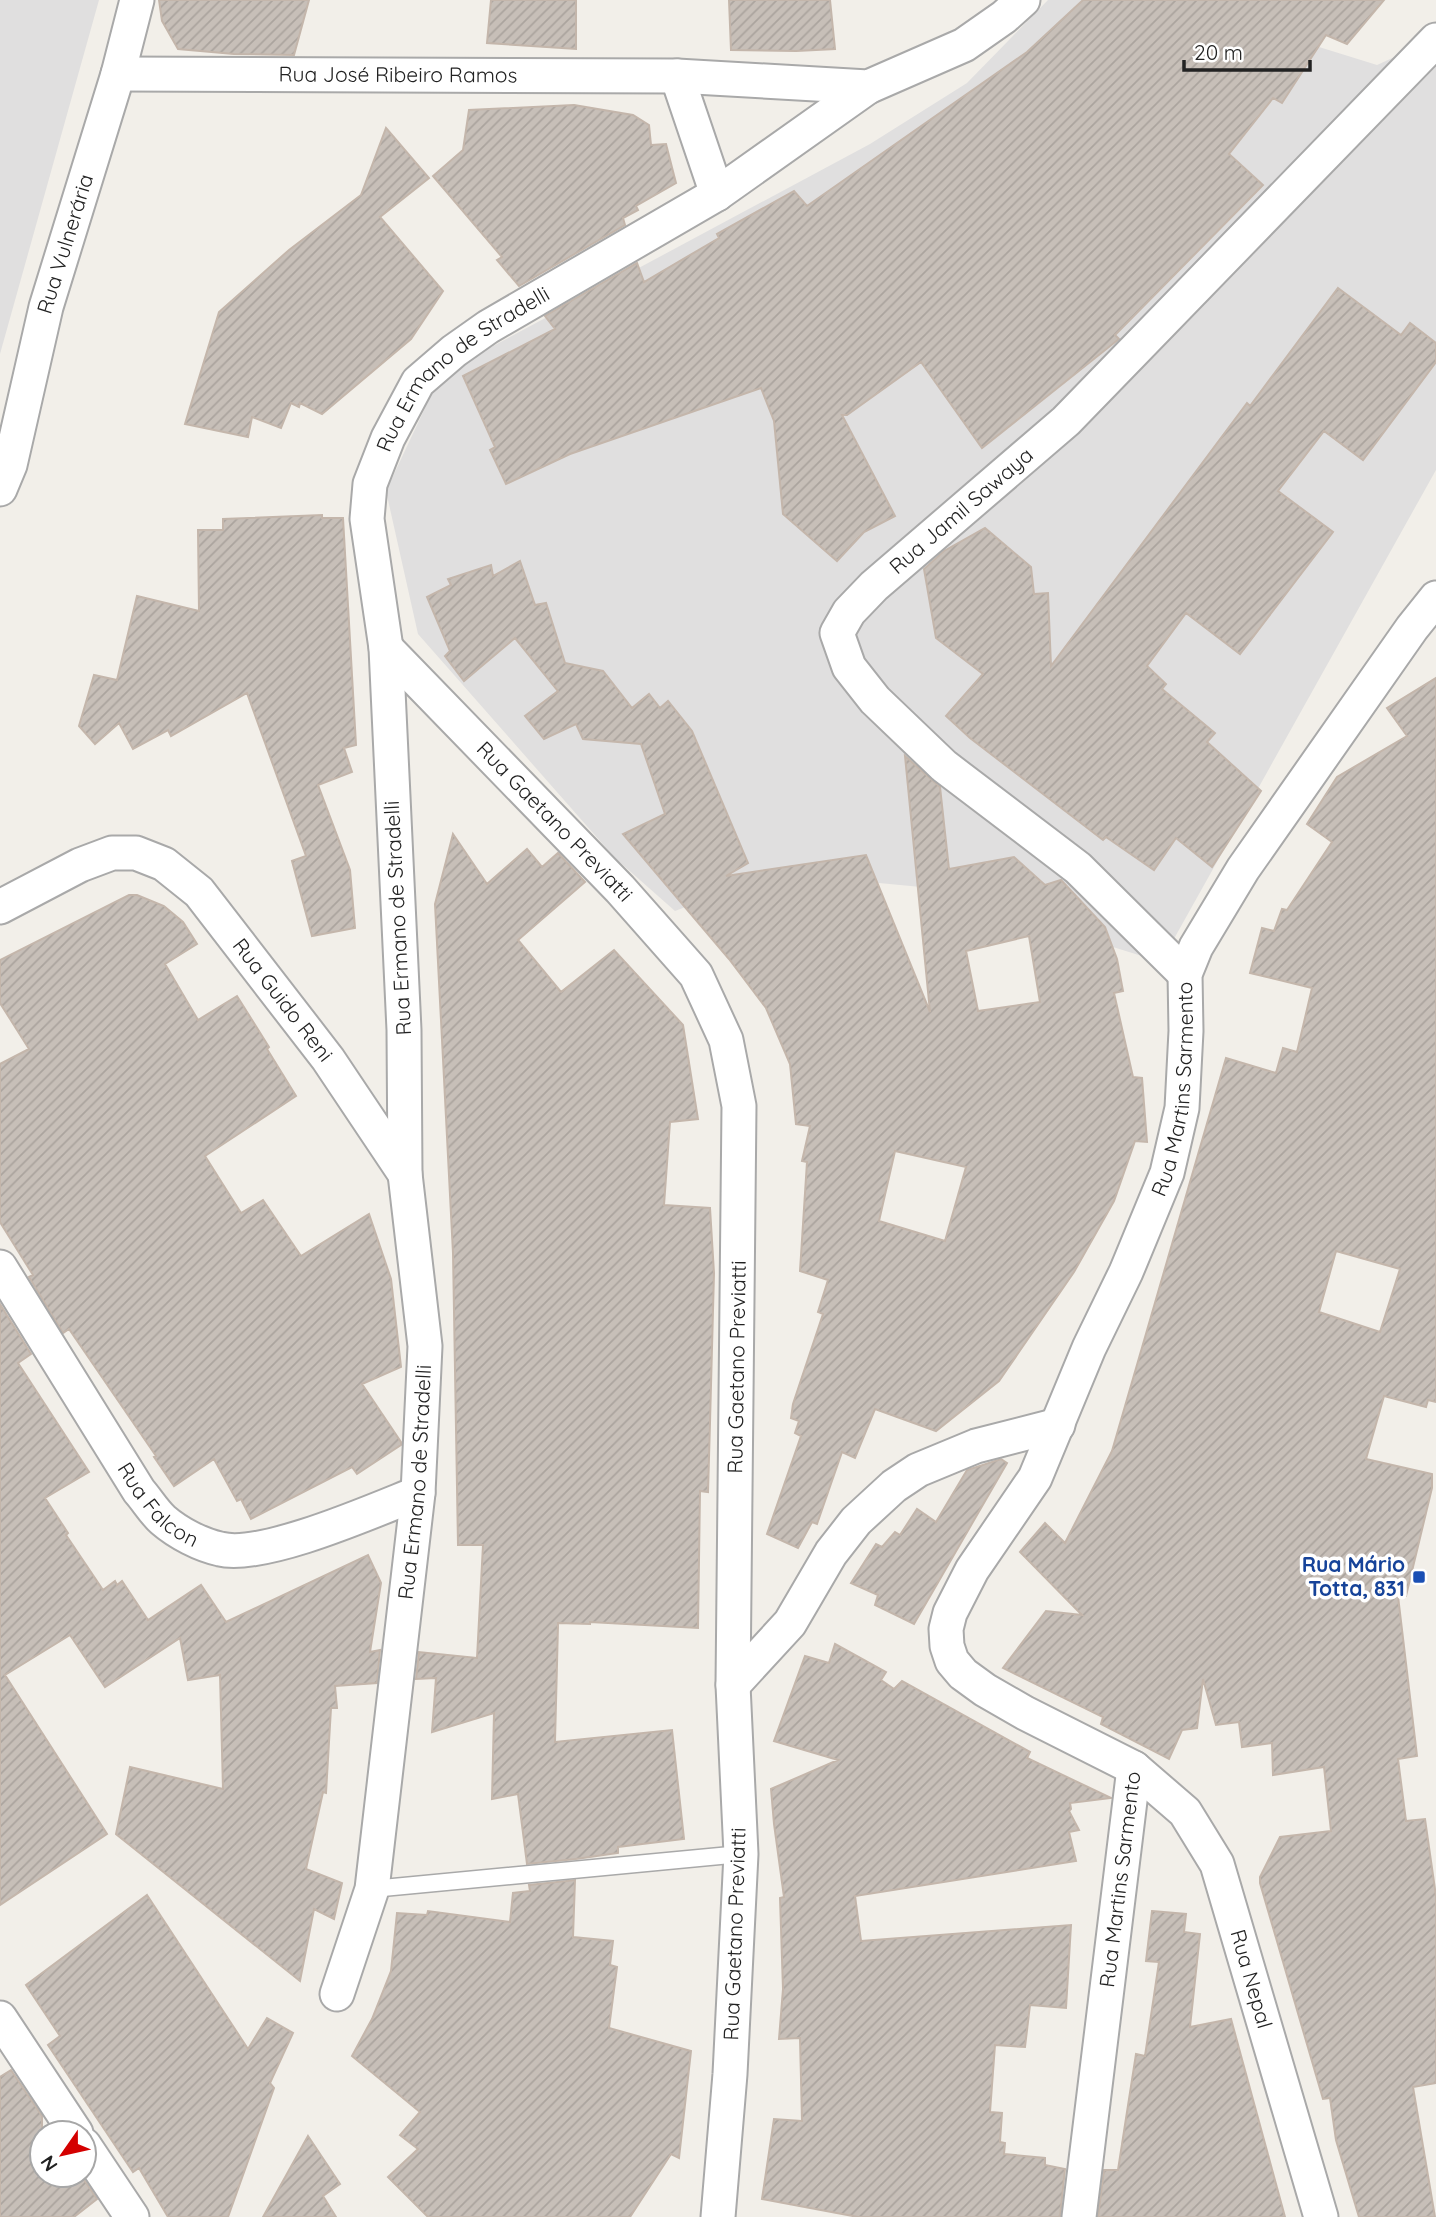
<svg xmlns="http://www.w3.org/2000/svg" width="1436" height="2217" font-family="Quicksand,sans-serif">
  <defs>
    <pattern id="building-hatch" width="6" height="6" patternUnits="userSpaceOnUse" patternTransform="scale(1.75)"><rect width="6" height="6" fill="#c7bfb8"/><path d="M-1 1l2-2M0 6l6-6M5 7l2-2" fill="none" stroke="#aba49e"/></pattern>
  </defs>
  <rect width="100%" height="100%" fill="#f2efe9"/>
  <path fill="#e0dfdf" d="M0,0H99L0,354Z
    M1048,0H1168L1377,65L1436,38V470L1161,962L921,887L774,873L675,911L615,858L418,634L386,491L441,374L870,144L967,83Z"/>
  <path fill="url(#building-hatch)" stroke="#c4b6ab" stroke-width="2" fill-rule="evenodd" d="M159,0H309L294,55L234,54L178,49L162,21Z
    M491,0H576V49L487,43Z
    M729,0H830L835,49L796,51L731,50Z
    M1083,0H1384L1347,44L1326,35L1282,103L1273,98L1229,154L1263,185L1115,335L1119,339L982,448L921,362L847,415H842L895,516L864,532L837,561L783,514L774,421L761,388L570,454L506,484L490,450L495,447L463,376L555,329L545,316L637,263L644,282L719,238L717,234L794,191L807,206L1027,52Z
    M574,105L633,115L649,125L651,145L666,144L676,183L636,206L638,210L623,218L625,225L519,286L497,260L502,257L433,176L463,150L469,110Z
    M386,128L429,178L380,217L443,291L411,339L322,414L300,403L299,407L291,403L281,428L252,417L248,437L185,424L219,312L289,250L361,195Z
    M1338,288L1401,335L1410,323L1436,343V362L1363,460L1324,431L1278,491L1333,532L1240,654L1186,613L1147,666L1166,684L1162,689L1215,733L1207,742L1261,791L1212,867L1176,838L1154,870L1106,837L1103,840L970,738L946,716L983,674L936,638L924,569L944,551L985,528L1031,567L1034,594L1048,593L1051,666L1247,403L1250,406Z
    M322,515V518H343L356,745L344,748L352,772L318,785L350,870L355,928L312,936L292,861L306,856L247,693L171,736L168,730L133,749L119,723L95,744L79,726L94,675L117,680L137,596L199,611L198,530H223V519Z
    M520,561L535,605L546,603L565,663L603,671L632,708L649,694L660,708L668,701L692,731L748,863L726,876L866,855L930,1012L905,756L940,787L949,869L1014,857L1045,885L1061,880L1105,927L1117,959L1123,991L1114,993L1133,1077L1142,1078L1147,1142L1135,1141L1114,1201L1074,1272L999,1381L936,1431L875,1409L855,1458L842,1452L817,1524L812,1522L798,1548L767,1534L801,1436L795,1433L799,1421L791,1418L793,1404L823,1314L818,1312L828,1280L800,1271L807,1162L802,1161L810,1126L796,1124L790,1064L766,1008L729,959L623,834L665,814L641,744L583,739L576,724L544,739L525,716L558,691L515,638L464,681L445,656L450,651L427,597L451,585L448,579L491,565L493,576ZM1029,936L1040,1002L978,1011L966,951ZM895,1151L966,1167L945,1241L879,1221Z
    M1436,678V1402L1428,1400L1426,1407L1384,1396L1366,1459L1432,1474V1488L1406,1596H1398L1417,1756L1398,1759L1406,1821L1425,1819L1436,1896V2083L1413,2087L1435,2217H1359L1336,2140L1330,2098L1323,2099L1260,1883V1877L1280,1837L1331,1831L1324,1767L1273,1775L1272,1743L1242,1747L1239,1722L1216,1725L1203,1679L1197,1728L1182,1730L1169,1759L1101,1724L1103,1717L1003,1668L1046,1611L1082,1615L1020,1552L1045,1523L1065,1543L1112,1451L1226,1058L1276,1073L1283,1048L1297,1052L1312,988L1250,973L1262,928L1274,931L1282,909L1287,910L1332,842L1307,824L1337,777L1407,736L1387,708ZM1336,1251L1400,1269L1380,1332L1319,1312Z
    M453,834L487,884L527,849L542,867L558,853L585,882L518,940L561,992L614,950L683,1025L698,1119L670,1122L664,1205L710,1208L714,1273L710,1423L708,1492L700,1491L698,1628L590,1622V1624L558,1623V1625L555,1742L672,1730L684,1839L618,1847V1853L576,1859L527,1864L518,1794L492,1799L494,1713L432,1732L436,1678L416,1679L419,1652L477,1658L483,1545H458L453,1253L435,904Z
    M129,895H137L164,906L183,922L197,944L165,964L198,1020L237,996L269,1047L267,1049L296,1096L205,1156L241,1213L263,1200L301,1256L369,1214L391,1279L401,1367L362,1384L401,1442V1445L357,1474L352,1467L251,1519L241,1499L237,1501L214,1459L174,1486L154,1457L156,1456L69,1329L63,1333L29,1277L33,1275L0,1222V1064L29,1049L0,1003V960Z
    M0,1304L31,1354L18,1363L89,1472L45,1498L68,1533L66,1535L103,1590L115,1581L117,1585L122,1581L148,1620L201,1585L226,1622L368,1555L381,1583L370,1652L380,1650L377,1683L335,1686L337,1708H331L326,1793L323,1792L306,1869L342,1883L334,1919L314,1909L300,1981L116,1834L130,1767L223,1789L220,1675L188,1680L180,1638L105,1687L70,1635L5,1675L107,1834L0,1905Z
    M1001,1459L1007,1463L914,1624L875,1605L878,1595L851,1583L876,1544L882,1547L895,1532L900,1535L917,1509L936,1522L967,1470Z
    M835,1644L886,1672L881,1680L894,1689L902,1681L1030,1752L1027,1758L1111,1798L1070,1803L1071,1809L1069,1811L1079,1830L1069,1832L1076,1861L855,1896L861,1941L1071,1925L1066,2008L1030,2005L1025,2047L995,2045L990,2112L1002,2113L1000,2142L1005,2143L1004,2154L1045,2158V2165L1065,2169L1060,2217H858L762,2199L774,2119L802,2121L800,2038L779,2039L783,1989L780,1898L784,1897L774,1824L771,1789L838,1760L774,1741L805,1656L829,1663Z
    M575,1880L573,1937L613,1941L610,1965L617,1967L609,2028L691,2051L679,2158L671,2154L630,2217H428L388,2177L418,2149L400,2135L420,2112L352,2056L372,2019L391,1971L397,1913L427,1915L428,1911L510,1922L513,1893L530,1891L529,1885Z
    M147,1895L248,2049L267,2018L293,2033L270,2083L274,2088L228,2217H168L139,2168L133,2172L48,2045L60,2036L26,1985Z
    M1152,1911L1186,1914L1184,1932L1200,1934L1190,2027L1231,2019L1285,2217H1098L1104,2170H1118L1136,2054L1145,2056L1159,1962L1146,1961Z
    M11,2070L42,2116V2175H81L97,2199L74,2217H0V2077Z
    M308,2136L340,2184L323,2196L336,2217H263Z"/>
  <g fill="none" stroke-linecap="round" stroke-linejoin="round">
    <defs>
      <path id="service" d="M372,1889L741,1854"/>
      <g id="minor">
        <path id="s1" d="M118,74L677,76L868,87L964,45L1004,17L1023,0"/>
        <path d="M677,76L717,194"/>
        <path id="s2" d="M0,489L10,465L46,307L118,74L137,0"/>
        <path id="s3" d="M386,648L620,889L696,975L726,1040L739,1106L733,1685L741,1854L730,2074L718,2217"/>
        <path id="s4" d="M0,907L80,865L112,853H136L164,864L199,892L328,1059L405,1174"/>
        <path id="s5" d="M1185,974L1078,868L944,766L875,700L849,667L837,633L849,612L874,586L1066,421L1436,40"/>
        <path id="s6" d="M0,1267L139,1491C147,1500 154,1512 163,1520C178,1533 201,1545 220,1549C262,1560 375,1510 418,1493"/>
        <path d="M733,1685L790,1623L831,1553L856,1521L894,1486L918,1470L976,1446L1058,1425"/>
        <path id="s7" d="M337,1994L372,1889L418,1493L425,1346L405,1174L404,1030L386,648L367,519L370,484L388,438L418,382L454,351L488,327L717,194L868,87"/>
        <path d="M0,2018L76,2133"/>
        <path d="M84,2145L132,2217"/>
        <path id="s8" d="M1079,2217L1134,1768"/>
        <path id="s9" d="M1321,2217L1217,1864L1185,1812L1134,1768L1025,1713L985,1690L963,1674L952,1661L947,1646L946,1629L950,1613L972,1570L1035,1478L1089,1348L1126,1272L1167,1173L1182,1108L1186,1031L1185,974L1196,947L1243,869L1412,628L1436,598"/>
      </g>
    </defs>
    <use href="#service" stroke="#a9a9a9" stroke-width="19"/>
    <use href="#minor" stroke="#a9a9a9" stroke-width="37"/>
    <use href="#service" stroke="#fff" stroke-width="16"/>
    <use href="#minor" stroke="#fff" stroke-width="33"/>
  </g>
  <rect fill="#1a4fb4" stroke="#fff" stroke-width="2.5" x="1412" y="1570" width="14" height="14" rx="3.5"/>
  <g text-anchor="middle" stroke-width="7" stroke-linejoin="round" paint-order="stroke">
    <g font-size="21" fill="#222" stroke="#fff">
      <text dy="7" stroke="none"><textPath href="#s1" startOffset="280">Rua José Ribeiro Ramos</textPath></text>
      <text dy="7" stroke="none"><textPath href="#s2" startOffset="254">Rua Vulnerária</textPath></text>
      <text dy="7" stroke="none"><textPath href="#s7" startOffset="1675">Rua Ermano de Stradelli</textPath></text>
      <text dy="7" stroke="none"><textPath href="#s5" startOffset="668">Rua Jamil Sawaya</textPath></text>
      <text dy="7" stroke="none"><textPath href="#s3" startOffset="242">Rua Gaetano Previatti</textPath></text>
      <text transform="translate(398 918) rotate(-93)" y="7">Rua Ermano de Stradelli</text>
      <text dy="7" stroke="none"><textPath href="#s4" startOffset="360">Rua Guido Reni</textPath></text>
      <text dy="7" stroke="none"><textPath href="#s9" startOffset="1335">Rua Martins Sarmento</textPath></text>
      <text transform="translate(737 1367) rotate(-89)" y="7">Rua Gaetano Previatti</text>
      <text dy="7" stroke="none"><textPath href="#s7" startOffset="520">Rua Ermano de Stradelli</textPath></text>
      <text dy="7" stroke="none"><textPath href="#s6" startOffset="287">Rua Falcon</textPath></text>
      <text dy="7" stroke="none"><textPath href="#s8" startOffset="340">Rua Martins Sarmento</textPath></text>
      <text transform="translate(735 1934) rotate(-88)" y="7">Rua Gaetano Previatti</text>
      <text transform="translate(1251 1979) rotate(74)" y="7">Rua Nepal</text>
    </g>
    <g font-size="21" font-weight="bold" fill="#164399" stroke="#fff" text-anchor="end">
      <text x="1405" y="1572">Rua Mário<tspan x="1405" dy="24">Totta, 831</tspan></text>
    </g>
  </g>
  <g transform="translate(63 2154) rotate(236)"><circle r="33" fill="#ffffff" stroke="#a7a7a7" stroke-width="2"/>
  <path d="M0-5L12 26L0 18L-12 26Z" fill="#d40000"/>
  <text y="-10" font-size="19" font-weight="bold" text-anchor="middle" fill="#222222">N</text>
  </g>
  <path d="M1184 60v10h126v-10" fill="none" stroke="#222222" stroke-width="3.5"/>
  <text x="1194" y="60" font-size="21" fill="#222222" stroke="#ffffff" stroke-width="5" paint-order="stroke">20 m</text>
</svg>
